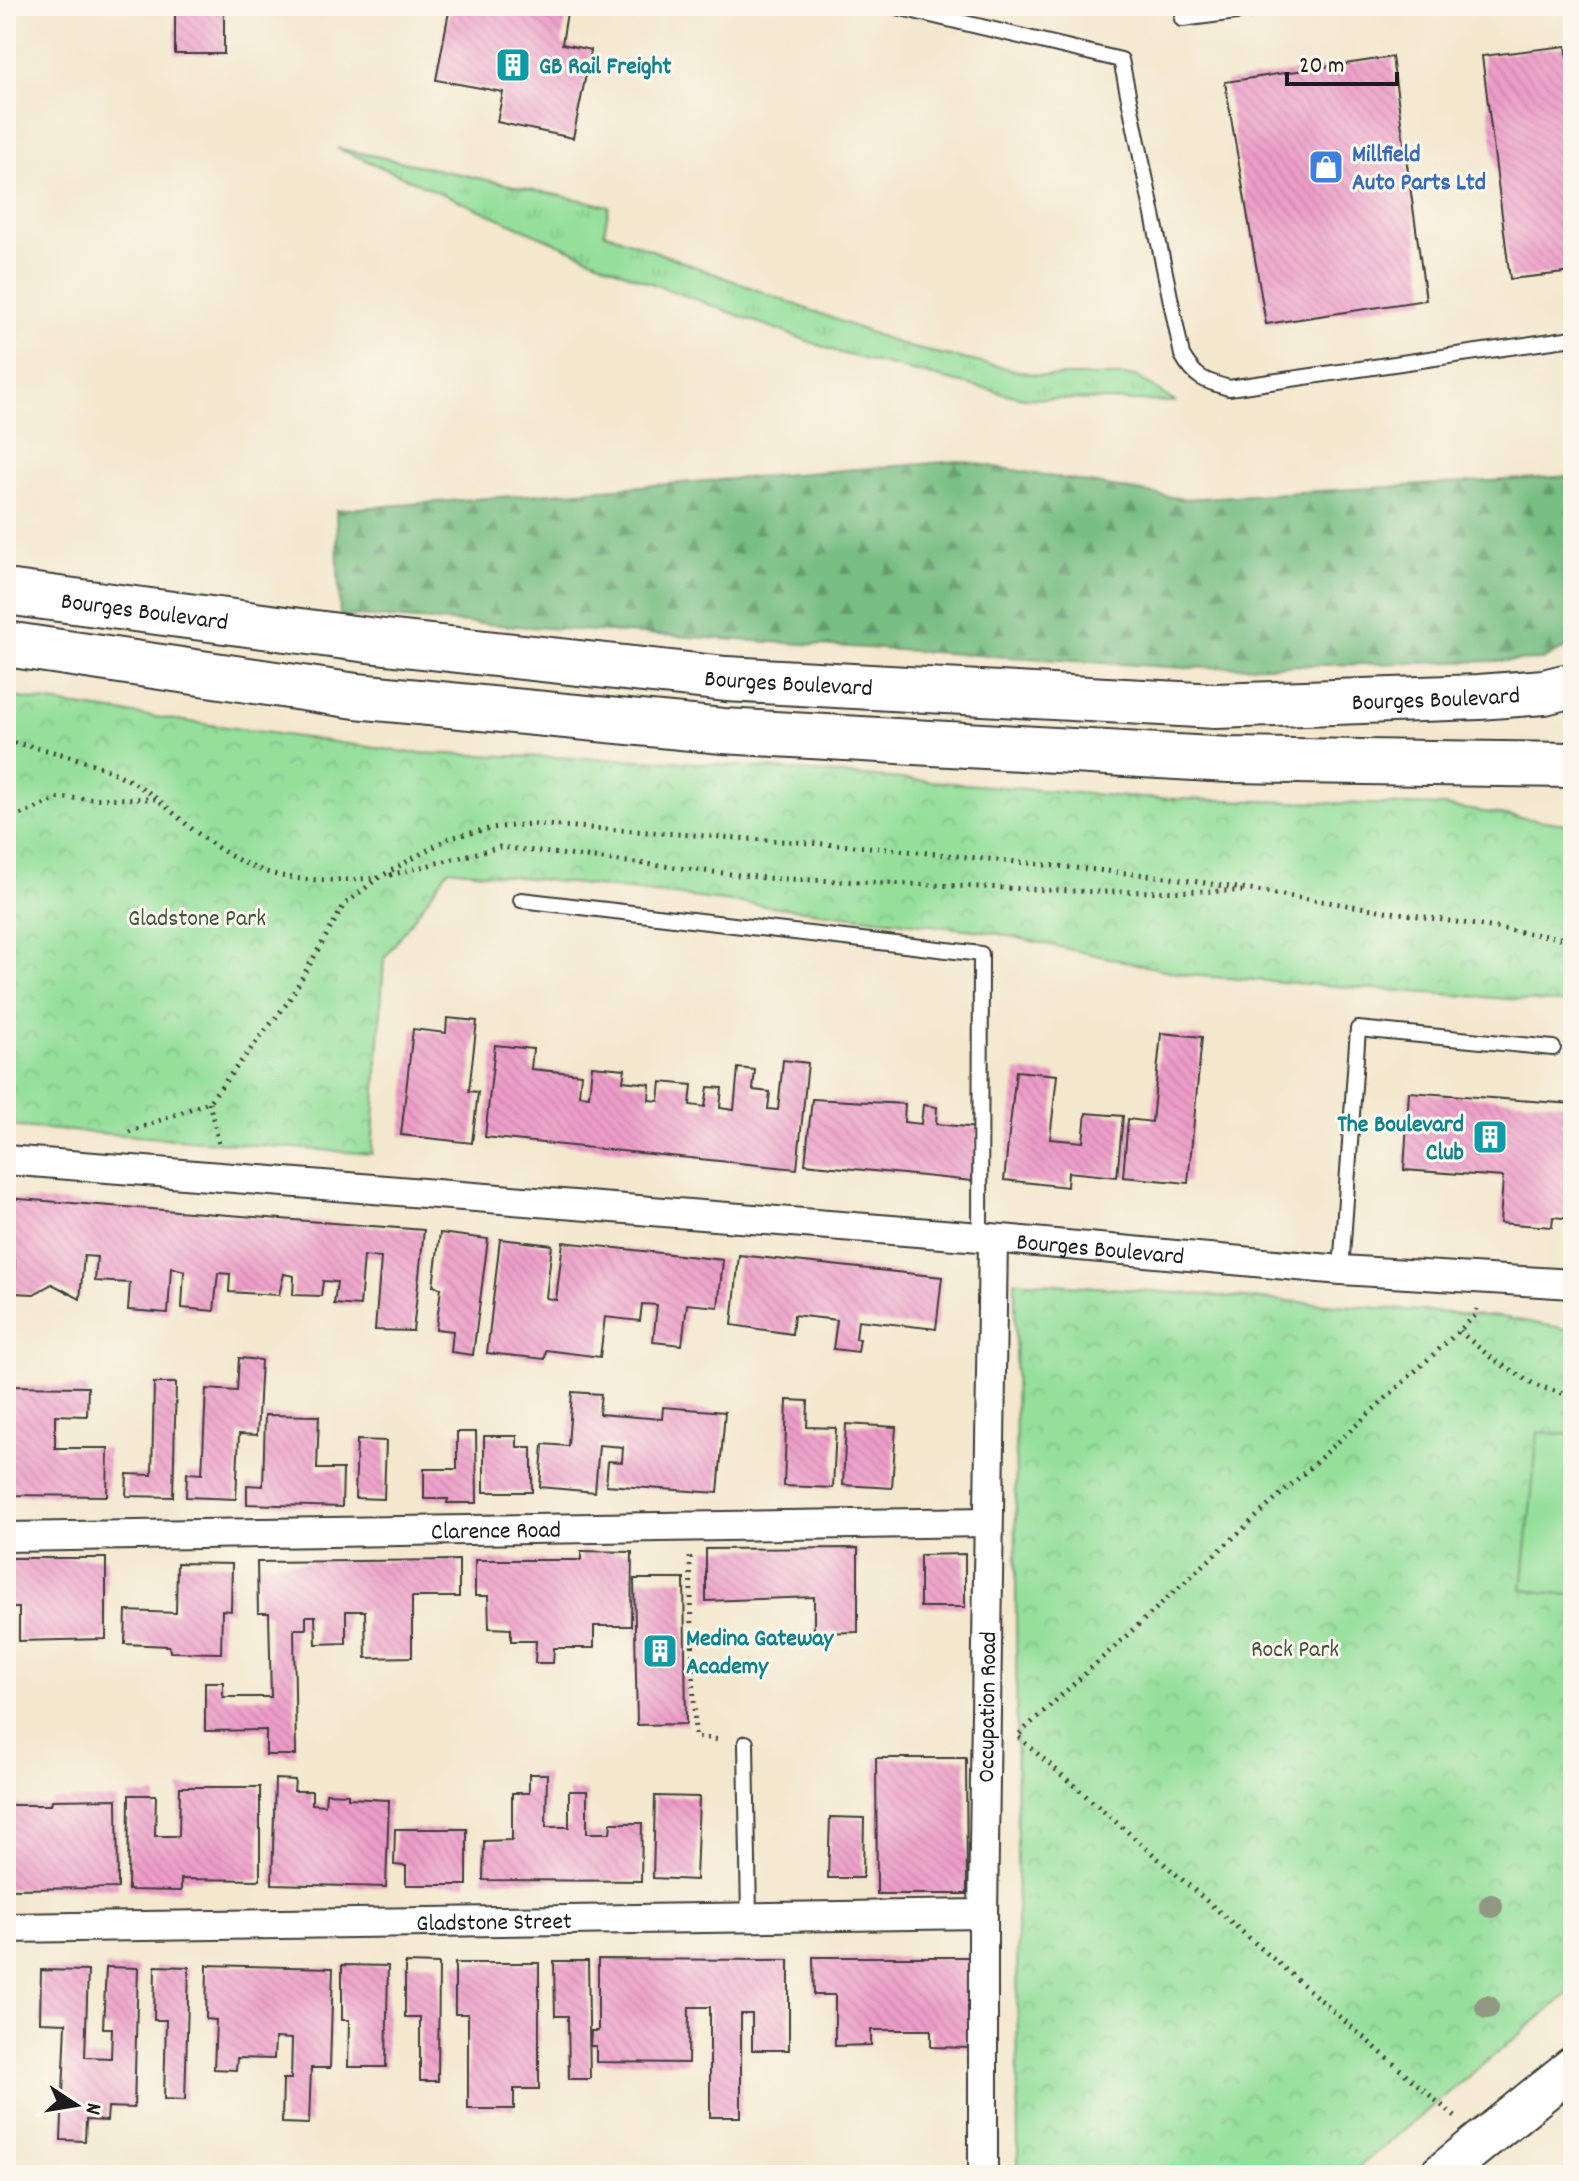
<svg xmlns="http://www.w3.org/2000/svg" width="1579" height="2181" font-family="Dekko,sans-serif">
  <defs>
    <pattern id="grass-tufts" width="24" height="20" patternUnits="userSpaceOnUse" patternTransform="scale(2)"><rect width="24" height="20" fill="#95df9b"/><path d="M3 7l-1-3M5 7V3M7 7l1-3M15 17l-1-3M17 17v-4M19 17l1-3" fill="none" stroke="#80bf85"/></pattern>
    <pattern id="forest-firs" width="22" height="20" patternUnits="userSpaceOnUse" patternTransform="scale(2)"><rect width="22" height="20" fill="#78be83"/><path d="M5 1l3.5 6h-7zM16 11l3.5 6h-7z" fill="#629a6a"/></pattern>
    <pattern id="park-crowns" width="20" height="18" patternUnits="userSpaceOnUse" patternTransform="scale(2)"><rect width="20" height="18" fill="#95df9b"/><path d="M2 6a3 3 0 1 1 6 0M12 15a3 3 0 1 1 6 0" fill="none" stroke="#80bf85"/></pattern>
    <pattern id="building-back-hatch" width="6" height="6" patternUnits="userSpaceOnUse" patternTransform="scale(2)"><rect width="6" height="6" fill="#ec9cc7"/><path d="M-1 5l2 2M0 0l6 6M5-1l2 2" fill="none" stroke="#ca86aa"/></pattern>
  </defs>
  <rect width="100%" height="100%" fill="#fbf7ec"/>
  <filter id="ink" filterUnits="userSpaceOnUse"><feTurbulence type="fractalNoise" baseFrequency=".0125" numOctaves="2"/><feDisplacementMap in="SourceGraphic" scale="16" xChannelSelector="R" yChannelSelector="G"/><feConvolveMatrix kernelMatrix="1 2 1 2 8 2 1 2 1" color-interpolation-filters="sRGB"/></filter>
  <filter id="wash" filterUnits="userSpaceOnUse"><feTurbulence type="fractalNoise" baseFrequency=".006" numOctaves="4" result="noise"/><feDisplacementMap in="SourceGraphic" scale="32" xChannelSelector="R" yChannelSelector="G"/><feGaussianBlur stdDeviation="1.8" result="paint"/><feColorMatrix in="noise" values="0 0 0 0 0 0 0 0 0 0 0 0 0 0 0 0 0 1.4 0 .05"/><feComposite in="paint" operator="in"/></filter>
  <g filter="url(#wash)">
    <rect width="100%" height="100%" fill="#f3e7cd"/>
    <path fill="url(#grass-tufts)" stroke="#587e5c" stroke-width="2" d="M337,148L609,206L604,232L908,347L1042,376H1136L1175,402L1023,398L843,354L637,278Z"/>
    <path fill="url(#forest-firs)" stroke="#4a6d50" stroke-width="2" d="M960,461L1183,499L1573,476V644L1542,660L1184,668L340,615L336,510Z"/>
    <path fill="url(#park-crowns)" stroke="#587e5c" stroke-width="2" d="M6,696L412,753L673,761L1140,798L1442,806L1573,825V1004L1187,975L991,932L449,869L384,959L372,1154L6,1126Z
      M1015,1281L1502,1317L1573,1330V1990L1349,2175H1018Z"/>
    <path fill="#95df9b" stroke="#587e5c" stroke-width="2" d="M1538,1432L1573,1435V1595L1522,1590Z"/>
    <g id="blocks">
      <path fill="url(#building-back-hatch)" d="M175,6H224V54H175Z
        M450,6H568L562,44L591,50L573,138L497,122L503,92L436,80Z
        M1183,6H1207L1208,8L1184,11Z
        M1566,46L1573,94V272L1510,279L1482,56Z
        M1392,57L1426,300L1266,324L1225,82Z
        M447,1018L477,1021L469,1091L478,1092L472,1143L401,1135L413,1029L446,1033Z
        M1161,1033L1202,1037L1188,1183L1123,1177L1128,1119L1152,1122Z
        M495,1045L533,1049L531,1069L581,1074L579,1095L589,1096L592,1066L625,1069L623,1081L650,1084L649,1100L659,1101L661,1082L692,1085L690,1105L705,1107L708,1087L722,1088L720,1108L734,1110L738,1068L755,1070L753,1090L770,1092L768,1109L778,1110L783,1060L808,1063L797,1169L485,1137Z
        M1016,1071L1057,1075L1050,1139L1083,1142L1086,1113L1123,1116L1117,1177L1068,1172L1067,1187L1004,1180Z
        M1409,1092L1573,1104V1219L1553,1217L1552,1227L1500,1223L1503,1177L1404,1170Z
        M812,1099L905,1104L904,1122L921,1124L923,1105L937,1107L936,1124L978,1128L972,1181L805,1164Z
        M6,1198L424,1230L413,1331L375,1330L381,1258L364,1256L360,1306L334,1304L337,1282L323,1281L321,1296L293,1295L294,1276L284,1274L279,1295L229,1292L230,1274L218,1273L214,1311L182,1308L184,1271L171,1267L168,1313L128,1310L130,1283L95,1281L97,1257L84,1256L80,1299L52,1284L34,1294L13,1293L15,1260L6,1258Z
        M440,1233L488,1239L473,1355L451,1352L453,1331L436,1329L441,1288L433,1286Z
        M500,1239L552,1245L546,1298L556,1300L563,1242L723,1260L718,1307L687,1304L682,1345L653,1342L657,1305L642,1304L640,1321L605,1317L600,1357L546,1350L545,1359L487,1353Z
        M739,1255L942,1277L936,1329L858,1320L856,1339H860L858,1352L833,1349L837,1320L794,1315L792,1334L732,1325Z
        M239,1358L261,1360L257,1435L239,1434L236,1499L186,1497L187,1473L202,1474L206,1389L237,1391Z
        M154,1383H176L173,1497L126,1496L127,1474L152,1475Z
        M6,1386L88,1387L87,1416L55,1415V1448H108L107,1496L6,1495Z
        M572,1392L601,1394L599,1414L662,1419L663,1407L725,1412L718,1493L606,1485L608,1461L622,1462L623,1447L599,1445L595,1492L540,1487L543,1444L568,1446Z
        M787,1400L808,1401L807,1427L836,1428L833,1488L784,1486Z
        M265,1415L319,1416L317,1469H343L342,1507L247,1504V1485L263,1486Z
        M846,1424L896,1427L892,1488L843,1485Z
        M457,1432H476L477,1503H447L448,1499H424V1469H457Z
        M484,1436H517V1447H532V1492H484Z
        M357,1440L386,1441L384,1499L355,1498Z
        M858,1548V1632L814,1633V1597L706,1601V1549Z
        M581,1551L632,1552L631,1626H594V1648H554L553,1663H535L536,1641H511V1629L489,1628L488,1596H475V1560H581Z
        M965,1554V1607H920V1555Z
        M6,1558H106V1639L19,1641V1608H6Z
        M459,1560V1597H412V1657L366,1658L365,1611H346V1643L316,1644L315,1616H306V1629H294L296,1755H266V1730L205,1731V1682H223V1697H271L269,1613H258L257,1562Z
        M177,1563L232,1564L231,1611L222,1610L221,1653L170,1652L169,1646L125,1644L126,1611L176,1613Z
        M634,1579H684L686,1724L637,1725Z
        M876,1758H966L967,1894H877Z
        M529,1774H547L546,1827H569V1791H587V1833H610L611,1823H642L641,1881L483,1880L484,1841L512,1840V1793H529Z
        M275,1779L295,1780L294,1791H312V1804L325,1805L326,1793L348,1794V1798L389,1800L386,1887L272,1884Z
        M180,1787H260V1880L181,1879V1891L128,1890L129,1795H156L155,1836H179Z
        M655,1796L699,1797L696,1880L653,1878Z
        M117,1799L118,1888L6,1889V1805H51L52,1800Z
        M830,1817L864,1818L863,1878H828Z
        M395,1829H467V1885H406V1866L394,1865Z
        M813,1957H973L972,2048L931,2047V2030H871V2045L835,2046V1995H814Z
        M598,1959L789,1960V2050H752V2014H741V2117H710V2007H689L688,2063L596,2062V2046H590L591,2031H598Z
        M554,1961H588L590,2079H569L568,2016H555Z
        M405,1963L439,1964L438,2081H420V2017H405Z
        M455,1963H539V2089H514V2109H468V2014H455Z
        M207,1965L333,1968L330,2068H311L309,2124L282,2123L283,2079H291L292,2039L275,2038L274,2059L237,2058L236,2070L214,2069L216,2020L206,2019Z
        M342,1965L388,1966L386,2067H348L349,2020H342Z
        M155,1966L189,1967L185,2100L164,2099L166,2020H154Z
        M106,1967L138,1968L134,2108L108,2107L107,2121L86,2120L85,2141L61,2140L66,2023L40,2022L41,1970L88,1971L85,2057L111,2058L112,2028H103Z"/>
    </g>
  </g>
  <g filter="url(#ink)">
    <use href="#blocks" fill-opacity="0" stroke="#3c3a37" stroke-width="2"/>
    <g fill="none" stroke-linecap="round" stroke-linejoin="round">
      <defs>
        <path id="lane" d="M893,6L1121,60L1182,355C1195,378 1204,381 1229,388L1573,338
          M1182,19L1282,6
          M521,900L981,954L980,1237
          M1341,1270L1358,1029L1553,1048
          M746,1743L749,1918"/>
        <g id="street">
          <path id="s1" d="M6,1160L980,1237L1341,1270L1573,1284"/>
          <path id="s2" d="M6,1537L988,1522"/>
          <path id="s3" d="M6,1928L983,1914"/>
          <path id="s4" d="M983,2175V1914L993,1239"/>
        </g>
        <path id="secondary" d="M1440,2175L1573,2067"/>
        <g id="primary">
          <path id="s5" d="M6,592L376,641L726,679L1216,706L1479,697L1544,692L1573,685"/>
          <path d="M6,644L356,696L723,731L1229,760L1573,765"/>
        </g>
      </defs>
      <use href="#lane" stroke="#3c3a37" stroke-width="18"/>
      <use href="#street" stroke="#3c3a37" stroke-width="32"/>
      <use href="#secondary" stroke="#3c3a37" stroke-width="44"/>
      <use href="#primary" stroke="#3c3a37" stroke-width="48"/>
      <path stroke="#3c3a37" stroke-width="5" stroke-dasharray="2 6" stroke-linecap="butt" d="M6,741C53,751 98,761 139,786C158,798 175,815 192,829C260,882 293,883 376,878
        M6,821L60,798L155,799
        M390,875L500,847L765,878L1099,892L1242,891
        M209,1102L219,1144
        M129,1132L209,1102L288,1002L344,905L378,878L449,838L492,828L531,824L868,847L1166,877L1573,940
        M1459,1331L1494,1360L1537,1386L1573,1396
        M690,1557L695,1737L721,1740
        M1455,2117L1017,1736L1459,1331L1476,1315L1477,1309"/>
      <use href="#lane" stroke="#fff" stroke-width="14"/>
      <use href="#street" stroke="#fff" stroke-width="28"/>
      <use href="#secondary" stroke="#fff" stroke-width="40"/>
      <use href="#primary" stroke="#fff" stroke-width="44"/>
    </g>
    <g fill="#919781">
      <circle cx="1491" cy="1906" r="12"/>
      <circle cx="1487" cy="2007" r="12"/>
    </g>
  </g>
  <defs>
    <symbol id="building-square" viewBox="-11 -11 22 22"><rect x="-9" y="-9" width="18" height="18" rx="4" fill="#0f9aa8" stroke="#fbf7ec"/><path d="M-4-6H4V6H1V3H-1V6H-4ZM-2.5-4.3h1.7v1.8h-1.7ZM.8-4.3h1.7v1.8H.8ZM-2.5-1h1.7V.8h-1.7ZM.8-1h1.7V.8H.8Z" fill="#fff"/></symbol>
    <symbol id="shop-square" viewBox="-11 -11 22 22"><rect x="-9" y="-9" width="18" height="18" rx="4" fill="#3f7fe0" stroke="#fbf7ec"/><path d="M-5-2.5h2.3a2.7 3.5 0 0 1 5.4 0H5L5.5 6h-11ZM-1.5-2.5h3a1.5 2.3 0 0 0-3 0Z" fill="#fff"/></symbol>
  </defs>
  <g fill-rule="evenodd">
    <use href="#building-square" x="493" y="45" width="40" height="40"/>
    <use href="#shop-square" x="1306" y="147" width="40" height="40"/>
    <use href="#building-square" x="1470" y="1117" width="40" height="40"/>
    <use href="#building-square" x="640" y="1631" width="40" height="40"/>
  </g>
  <g text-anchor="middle" stroke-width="6" stroke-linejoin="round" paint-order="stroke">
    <g font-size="24" font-weight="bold" fill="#0d838f" stroke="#fbf7ec" text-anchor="start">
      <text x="539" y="73">GB Rail Freight</text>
      <text x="1464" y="1131" text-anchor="end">The Boulevard<tspan x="1464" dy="28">Club</tspan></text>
      <text x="686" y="1645">Medina Gateway<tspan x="686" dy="28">Academy</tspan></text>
    </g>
    <g font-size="24" font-weight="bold" fill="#366cbe" stroke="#fbf7ec" text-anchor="start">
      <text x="1352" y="161">Millfield<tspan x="1352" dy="28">Auto Parts Ltd</tspan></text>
    </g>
    <g font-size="24" fill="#1c1c1c" stroke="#fbf7ec">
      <text dy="8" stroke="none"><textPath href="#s5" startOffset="140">Bourges Boulevard</textPath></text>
      <text dy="8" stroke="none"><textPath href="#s5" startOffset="788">Bourges Boulevard</textPath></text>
      <text dy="8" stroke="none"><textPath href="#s5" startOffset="1436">Bourges Boulevard</textPath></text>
      <text dy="8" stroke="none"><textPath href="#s1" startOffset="1098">Bourges Boulevard</textPath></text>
      <text dy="8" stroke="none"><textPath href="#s2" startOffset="490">Clarence Road</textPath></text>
      <text dy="8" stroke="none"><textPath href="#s4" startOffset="468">Occupation Road</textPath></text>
      <text dy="8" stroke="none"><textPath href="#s3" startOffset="488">Gladstone Street</textPath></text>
    </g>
    <g font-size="24" fill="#405642" stroke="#fbf7ec">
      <text x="197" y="925">Gladstone Park</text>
      <text x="1295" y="1656">Rock Park</text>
    </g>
  </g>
  <rect width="1579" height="2181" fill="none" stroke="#fbf7ec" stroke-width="32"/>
  <g transform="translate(76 2105) rotate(102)" stroke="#fbf7ec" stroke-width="6" paint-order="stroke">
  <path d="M0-6L14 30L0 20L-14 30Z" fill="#1c1c1c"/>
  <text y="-12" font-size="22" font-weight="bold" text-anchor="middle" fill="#1c1c1c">N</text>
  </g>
  <path d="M1287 72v12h110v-12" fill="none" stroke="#1c1c1c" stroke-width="4"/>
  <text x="1299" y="72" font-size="24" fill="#1c1c1c" stroke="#fbf7ec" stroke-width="6" paint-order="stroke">20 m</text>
</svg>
